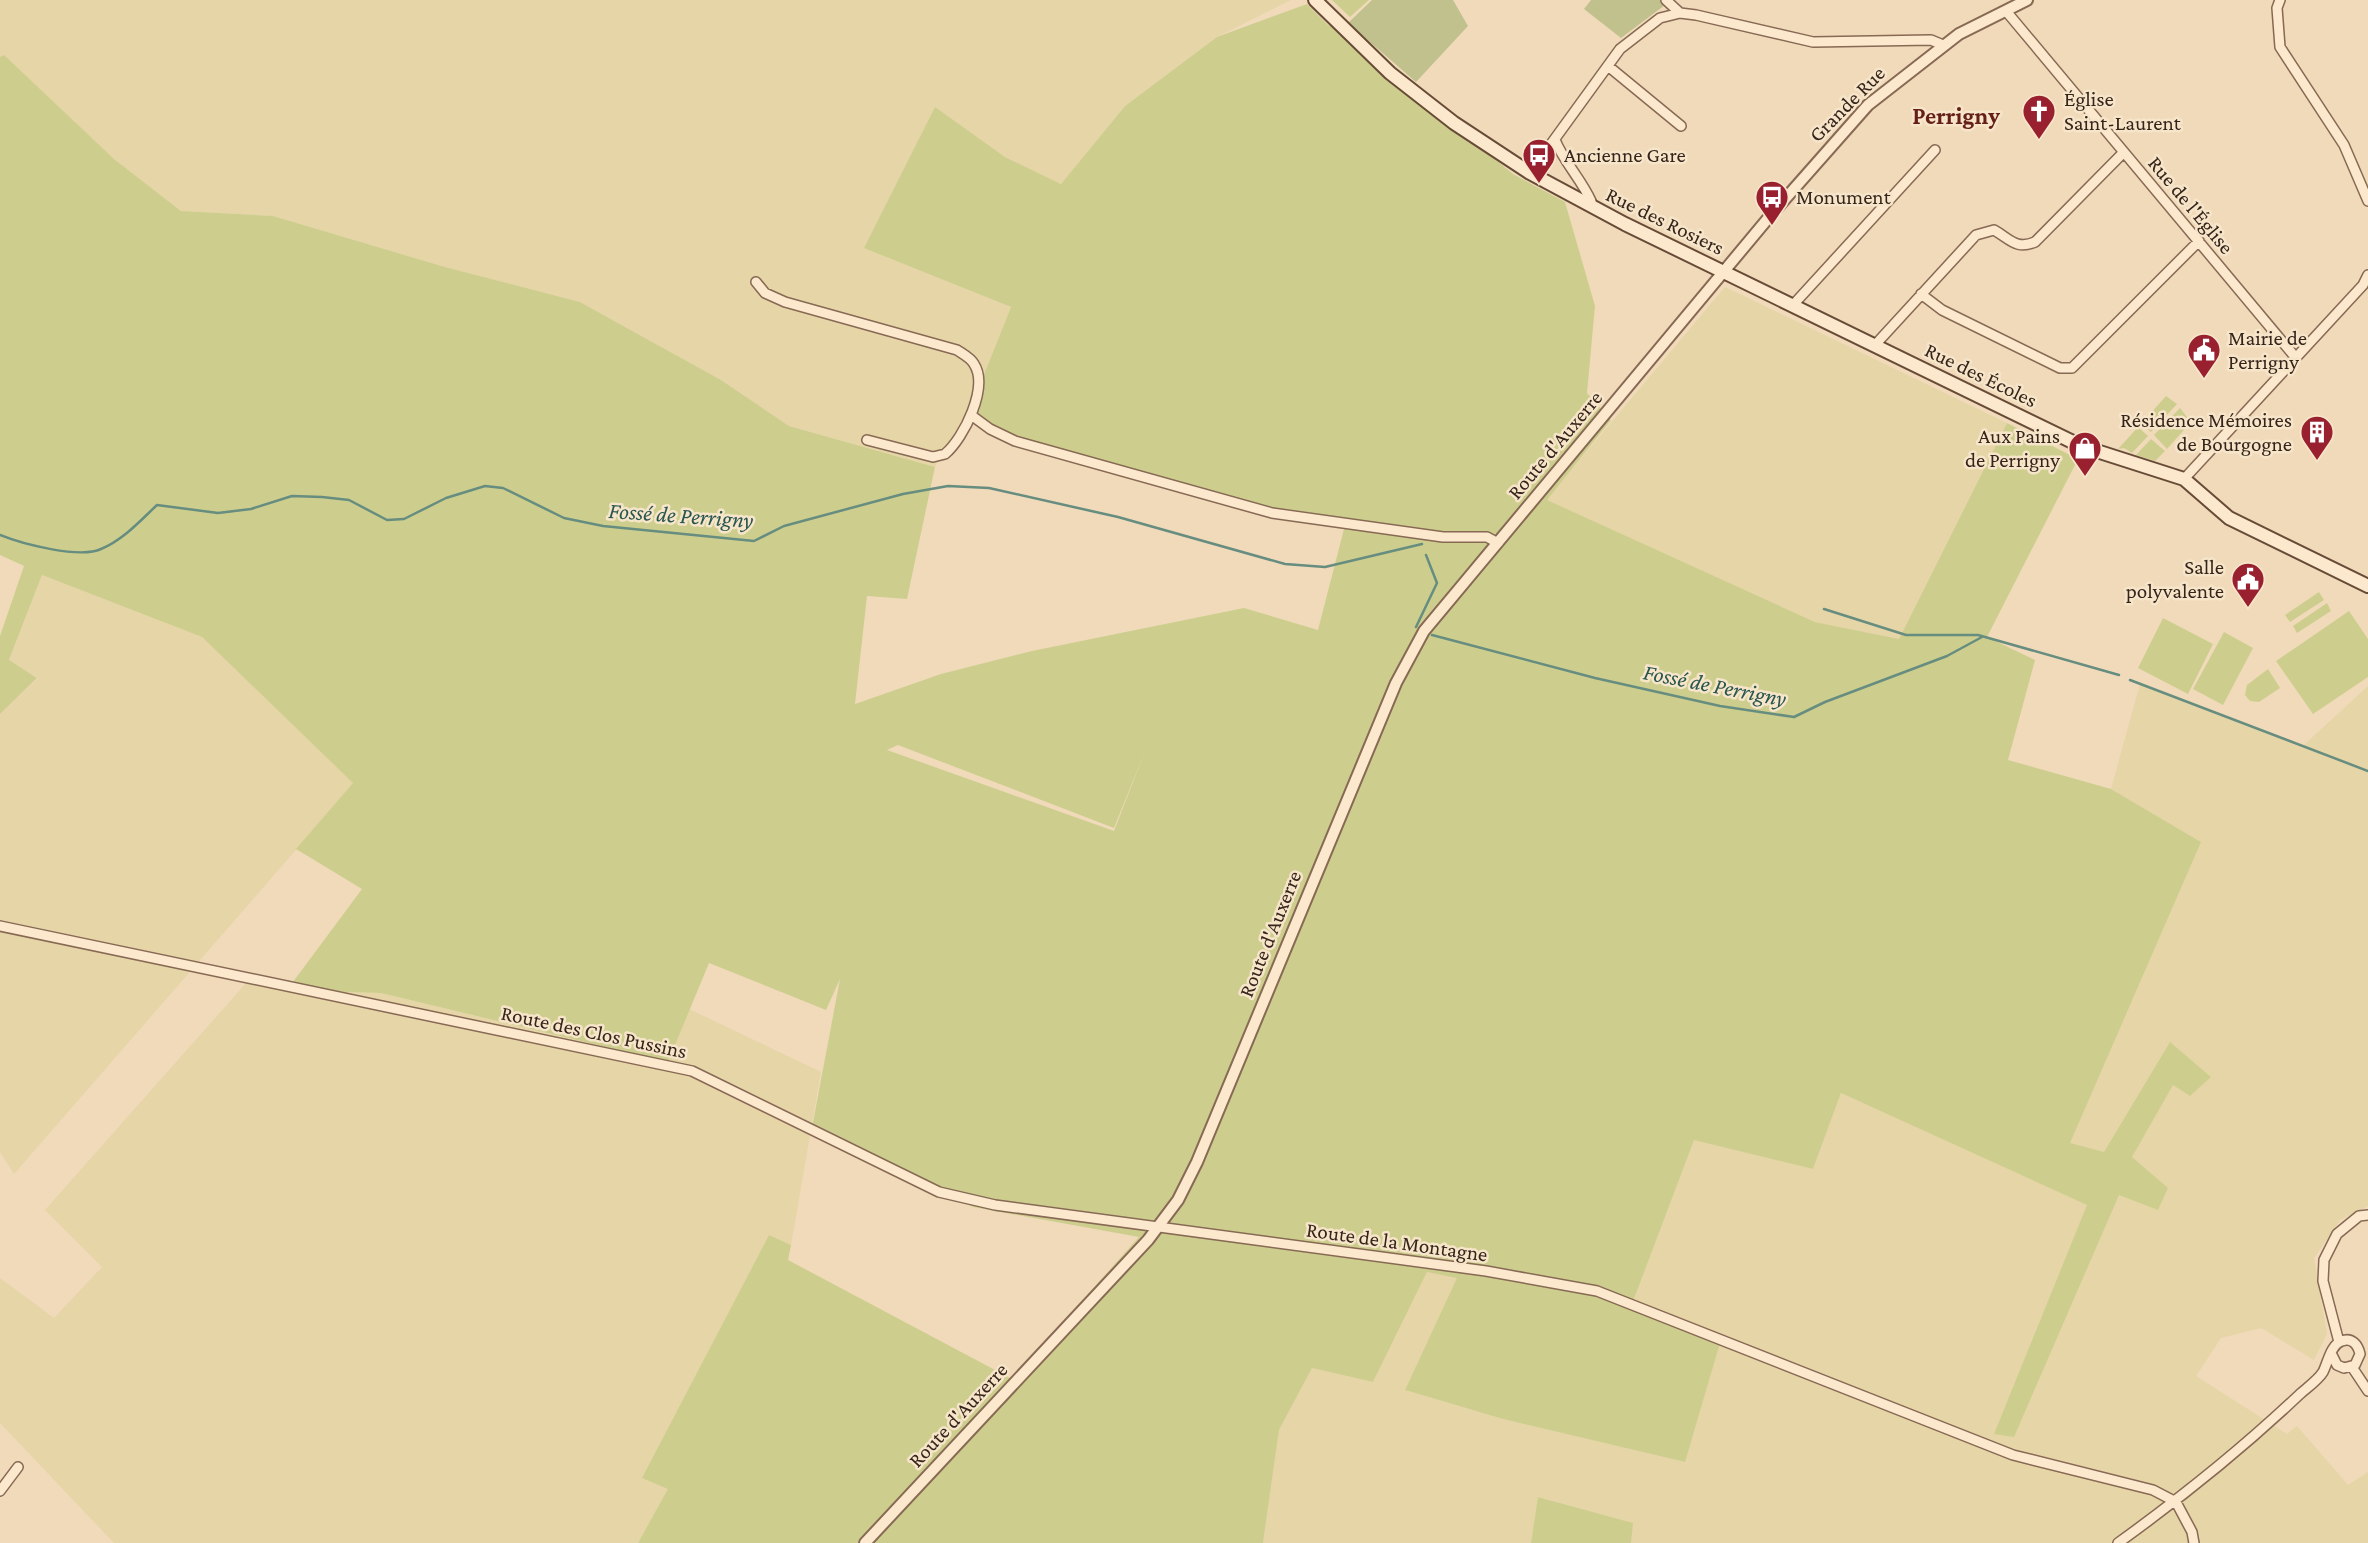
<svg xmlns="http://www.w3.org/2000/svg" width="2368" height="1543" font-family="'Crimson Pro',serif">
  <rect width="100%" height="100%" fill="#f0daba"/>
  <path fill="#e6d5a7" d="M0,0H1291L1217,37L1125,106L1061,184L1005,157L935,108L865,248L1011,307L971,407L935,467L789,426L721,380L580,302L445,267L273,216L181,211L114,159L0,57Z
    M1725,287L2007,423L1899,639L1815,622L1546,500Z
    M42,575L202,637L354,783L14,1174L0,1152V714L38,678L9,661Z
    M2140,684L2304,745L2368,686V1206L2340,1220L2314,1258L2327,1334L2314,1360L2261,1328L2221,1338L2196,1376L2287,1434L2297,1426L2348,1485L2368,1472V1543H1631L1632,1523L1539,1497L1531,1543H1263L1279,1430L1312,1368L1373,1382L1427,1272L1458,1277L1405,1390L1503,1419L1685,1462L1631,1308L1694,1139L1813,1169L1841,1093L1994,1161L2201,842L2111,789Z
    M247,982L287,990L381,993L667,1062L689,1009L821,1072L791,1245L769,1235L643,1478L669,1489L638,1543H114L0,1423V1278L54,1318L102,1267L45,1210Z"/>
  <path fill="#cdce8e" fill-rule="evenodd" d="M1332,0H1369L1350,17Z
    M1307,4L1328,25L1335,27L1513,174L1565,202L1595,306L1587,393L1611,420L1547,500L1815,622L1899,639L2007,423L2078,459L1987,637L2035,660L2008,760L2111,789L2201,842L2070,1143L2104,1152L2170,1042L2211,1077L2190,1096L2173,1085L2132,1157L2168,1188L2158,1210L2119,1195L2014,1437L1994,1434L2087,1205L1841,1093L1813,1169L1694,1140L1631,1307L1720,1343L1685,1462L1503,1419L1405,1390L1457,1278L1427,1272L1373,1382L1312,1368L1279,1430L1263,1543H638L668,1489L642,1478L769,1235L791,1245L788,1260L1012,1379L1139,1237L973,1207L811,1133L840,979L826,1010L709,963L668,1062L381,993L287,990L362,889L296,849L353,783L202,637L42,575L9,660L37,678L0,714V636L24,566L0,555V57L4,55L114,159L181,211L273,216L445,267L580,302L721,380L789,426L935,467L907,599L867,596L855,704L941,674L1032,651L1244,608L1318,630L1344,529L1009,440L971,407L1011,307L864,248L935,107L1005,157L1061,184L1125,106L1217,37ZM898,745L1114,828L1145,751L1114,831L887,750Z
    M2166,396L2177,404L2151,432L2141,424Z
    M2180,408L2191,422L2167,449L2154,435Z
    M2138,427L2148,436L2132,453L2124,448L2118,449Z
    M2151,439L2165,451L2155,461L2136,455Z
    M2319,592L2324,600L2290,622L2285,615Z
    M2327,603L2331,611L2297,633L2293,626Z
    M2349,611L2368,639V677L2313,714L2276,661Z
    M2163,618L2213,644L2188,694L2138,668Z
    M2224,632L2253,648L2223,705L2193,689Z
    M2268,669L2280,688L2259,702L2250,701L2245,695L2247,685Z
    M1538,1497L1633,1523L1631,1543H1531Z"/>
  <path fill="#c1c18e" d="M1372,0H1453L1468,26L1416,82L1348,23Z
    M1591,0H1662L1665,5L1621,38L1584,9Z"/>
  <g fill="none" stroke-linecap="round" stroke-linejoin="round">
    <path stroke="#668d7f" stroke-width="2.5" d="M0,535C22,544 80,559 101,549C123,540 140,521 157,505L218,513L251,509L292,496L322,497L349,500L387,520L404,519L446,498L485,486L503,488L564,518L603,526L754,541L784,526L903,494L948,486L989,488L1118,517L1285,564L1325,567L1422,544
      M1824,609L1906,635H1978L2119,675
      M1416,627L1437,583L1426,555
      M1432,635L1595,678L1720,706L1794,717L1825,702L1947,656L1982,637
      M2130,680L2368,771"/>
    <defs>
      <path id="minor" d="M1666,0L1680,13
        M2280,0L2277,8L2280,47L2344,145L2368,201
        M2006,11L2296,358
        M1608,66L1681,126
        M1555,140C1564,162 1581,179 1591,201L1589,205
        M1530,173L1620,49L1660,18L1680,13L1696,15L1813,42L1931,40L1943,45
        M756,282L765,293L785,302L957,350C963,354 971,358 974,364C989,387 964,438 945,454L933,457L867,440
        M1921,294L1942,310L2060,368H2072L2199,241
        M1793,305L1935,150
        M1875,345L1976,235L1994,230C2010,239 2016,250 2035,242L2124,152
        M971,415L990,429L1015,441L1272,513L1443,537H1487L1498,543
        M2184,479L2363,285L2368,275
        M0,926L692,1071L939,1192L995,1205L1486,1271L1597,1291L2013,1455L2153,1490L2176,1502
        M2339,1342L2323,1281L2324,1260L2337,1234L2359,1216L2368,1215
        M2352,1367L2368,1391
        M0,1491L18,1467
        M2176,1502L2192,1532L2194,1543
        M2118,1543C2182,1497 2243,1448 2300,1394C2308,1387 2318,1380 2323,1372C2328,1362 2331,1344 2342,1341C2352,1337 2358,1345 2360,1354L2355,1365L2344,1368L2337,1365L2332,1355"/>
      <path id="tertiary" d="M865,1543L1148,1240L1178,1200L1197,1162L1396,683L1424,631L1770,216L1868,105L1959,34L2027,0"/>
      <path id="secondary" d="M1315,0L1390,73L1454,123L1530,173L1625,224L2081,446L2184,479L2229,518L2368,586"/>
    </defs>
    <use href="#minor" stroke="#876954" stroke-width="12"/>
    <use href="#tertiary" stroke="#876954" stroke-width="14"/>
    <use href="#secondary" stroke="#684b37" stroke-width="16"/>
    <use href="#minor" stroke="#fbe8cd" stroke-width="9"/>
    <use href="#tertiary" stroke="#fbe8cd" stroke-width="10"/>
    <use href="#secondary" stroke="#fbe8cd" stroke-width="12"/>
  </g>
  <defs>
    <symbol id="church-pin" viewBox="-11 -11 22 30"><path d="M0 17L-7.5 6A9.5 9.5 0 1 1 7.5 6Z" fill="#99212f" stroke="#f7e5ca"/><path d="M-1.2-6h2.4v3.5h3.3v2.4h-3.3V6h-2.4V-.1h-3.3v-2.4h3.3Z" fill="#fff"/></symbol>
    <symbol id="bus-pin" viewBox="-11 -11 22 30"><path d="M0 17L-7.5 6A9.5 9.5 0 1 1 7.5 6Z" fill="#99212f" stroke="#f7e5ca"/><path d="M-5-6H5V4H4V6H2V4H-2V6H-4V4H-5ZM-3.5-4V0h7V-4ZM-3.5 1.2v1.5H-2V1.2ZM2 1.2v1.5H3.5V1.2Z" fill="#fff"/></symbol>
    <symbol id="civic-pin" viewBox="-11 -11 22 30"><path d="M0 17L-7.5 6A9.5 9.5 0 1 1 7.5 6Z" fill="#99212f" stroke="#f7e5ca"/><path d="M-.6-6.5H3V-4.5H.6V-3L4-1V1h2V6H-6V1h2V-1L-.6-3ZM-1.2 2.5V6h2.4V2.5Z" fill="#fff"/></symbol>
    <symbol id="building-pin" viewBox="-11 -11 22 30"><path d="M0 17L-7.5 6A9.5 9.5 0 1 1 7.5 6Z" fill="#99212f" stroke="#f7e5ca"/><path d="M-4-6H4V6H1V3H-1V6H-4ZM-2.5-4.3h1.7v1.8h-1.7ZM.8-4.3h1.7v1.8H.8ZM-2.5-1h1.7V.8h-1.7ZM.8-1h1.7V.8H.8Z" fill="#fff"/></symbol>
    <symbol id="shop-pin" viewBox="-11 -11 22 30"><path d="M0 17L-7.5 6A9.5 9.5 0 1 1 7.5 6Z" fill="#99212f" stroke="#f7e5ca"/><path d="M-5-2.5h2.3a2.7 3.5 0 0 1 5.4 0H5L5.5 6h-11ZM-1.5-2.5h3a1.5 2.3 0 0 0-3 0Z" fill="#fff"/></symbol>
  </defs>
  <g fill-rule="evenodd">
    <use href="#church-pin" x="2020" y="92" width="38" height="52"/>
    <use href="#bus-pin" x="1520" y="136" width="38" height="52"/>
    <use href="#bus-pin" x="1753" y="178" width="38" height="52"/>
    <use href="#civic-pin" x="2185" y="331" width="38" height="52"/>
    <use href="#building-pin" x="2298" y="413" width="38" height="52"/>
    <use href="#shop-pin" x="2066" y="429" width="38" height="52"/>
    <use href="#civic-pin" x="2229" y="560" width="38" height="52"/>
  </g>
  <g text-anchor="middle" stroke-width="5" stroke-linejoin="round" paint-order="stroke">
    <g font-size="21" fill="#35241a" stroke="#f7e5ca" text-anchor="start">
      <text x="2064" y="106">Église<tspan x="2064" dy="24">Saint-Laurent</tspan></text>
      <text x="1564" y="162">Ancienne Gare</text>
      <text x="1796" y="204">Monument</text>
      <text x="2228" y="345">Mairie de<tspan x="2228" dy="24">Perrigny</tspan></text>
      <text x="2292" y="427" text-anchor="end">Résidence Mémoires<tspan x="2292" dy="24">de Bourgogne</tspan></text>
      <text x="2060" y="443" text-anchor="end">Aux Pains<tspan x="2060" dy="24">de Perrigny</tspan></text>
      <text x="2224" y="574" text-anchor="end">Salle<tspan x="2224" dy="24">polyvalente</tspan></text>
    </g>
    <g font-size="21" fill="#35241a" stroke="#f7e5ca">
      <text transform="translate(1847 104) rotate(-45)" y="7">Grande Rue</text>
      <text transform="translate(2191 205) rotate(50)" y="7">Rue de l'Église</text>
      <text transform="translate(1665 221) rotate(26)" y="7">Rue des Rosiers</text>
      <text transform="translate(1981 375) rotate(26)" y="7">Rue des Écoles</text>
      <text transform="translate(1555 445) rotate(-50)" y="7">Route d'Auxerre</text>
      <text transform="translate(1270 934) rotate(-68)" y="7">Route d'Auxerre</text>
      <text transform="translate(594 1032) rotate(12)" y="7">Route des Clos Pussins</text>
      <text transform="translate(1397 1242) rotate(8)" y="7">Route de la Montagne</text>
      <text transform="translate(958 1415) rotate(-47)" y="7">Route d'Auxerre</text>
    </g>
    <g font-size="23" font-style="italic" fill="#28564e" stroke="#f7e5ca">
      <text transform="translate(681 515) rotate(4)" y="8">Fossé de Perrigny</text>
      <text transform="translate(1715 685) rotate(11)" y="8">Fossé de Perrigny</text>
    </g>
    <g font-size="24" font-weight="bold" fill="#641f17" stroke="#f7e5ca">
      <text x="1956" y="124">Perrigny</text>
    </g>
  </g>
</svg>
